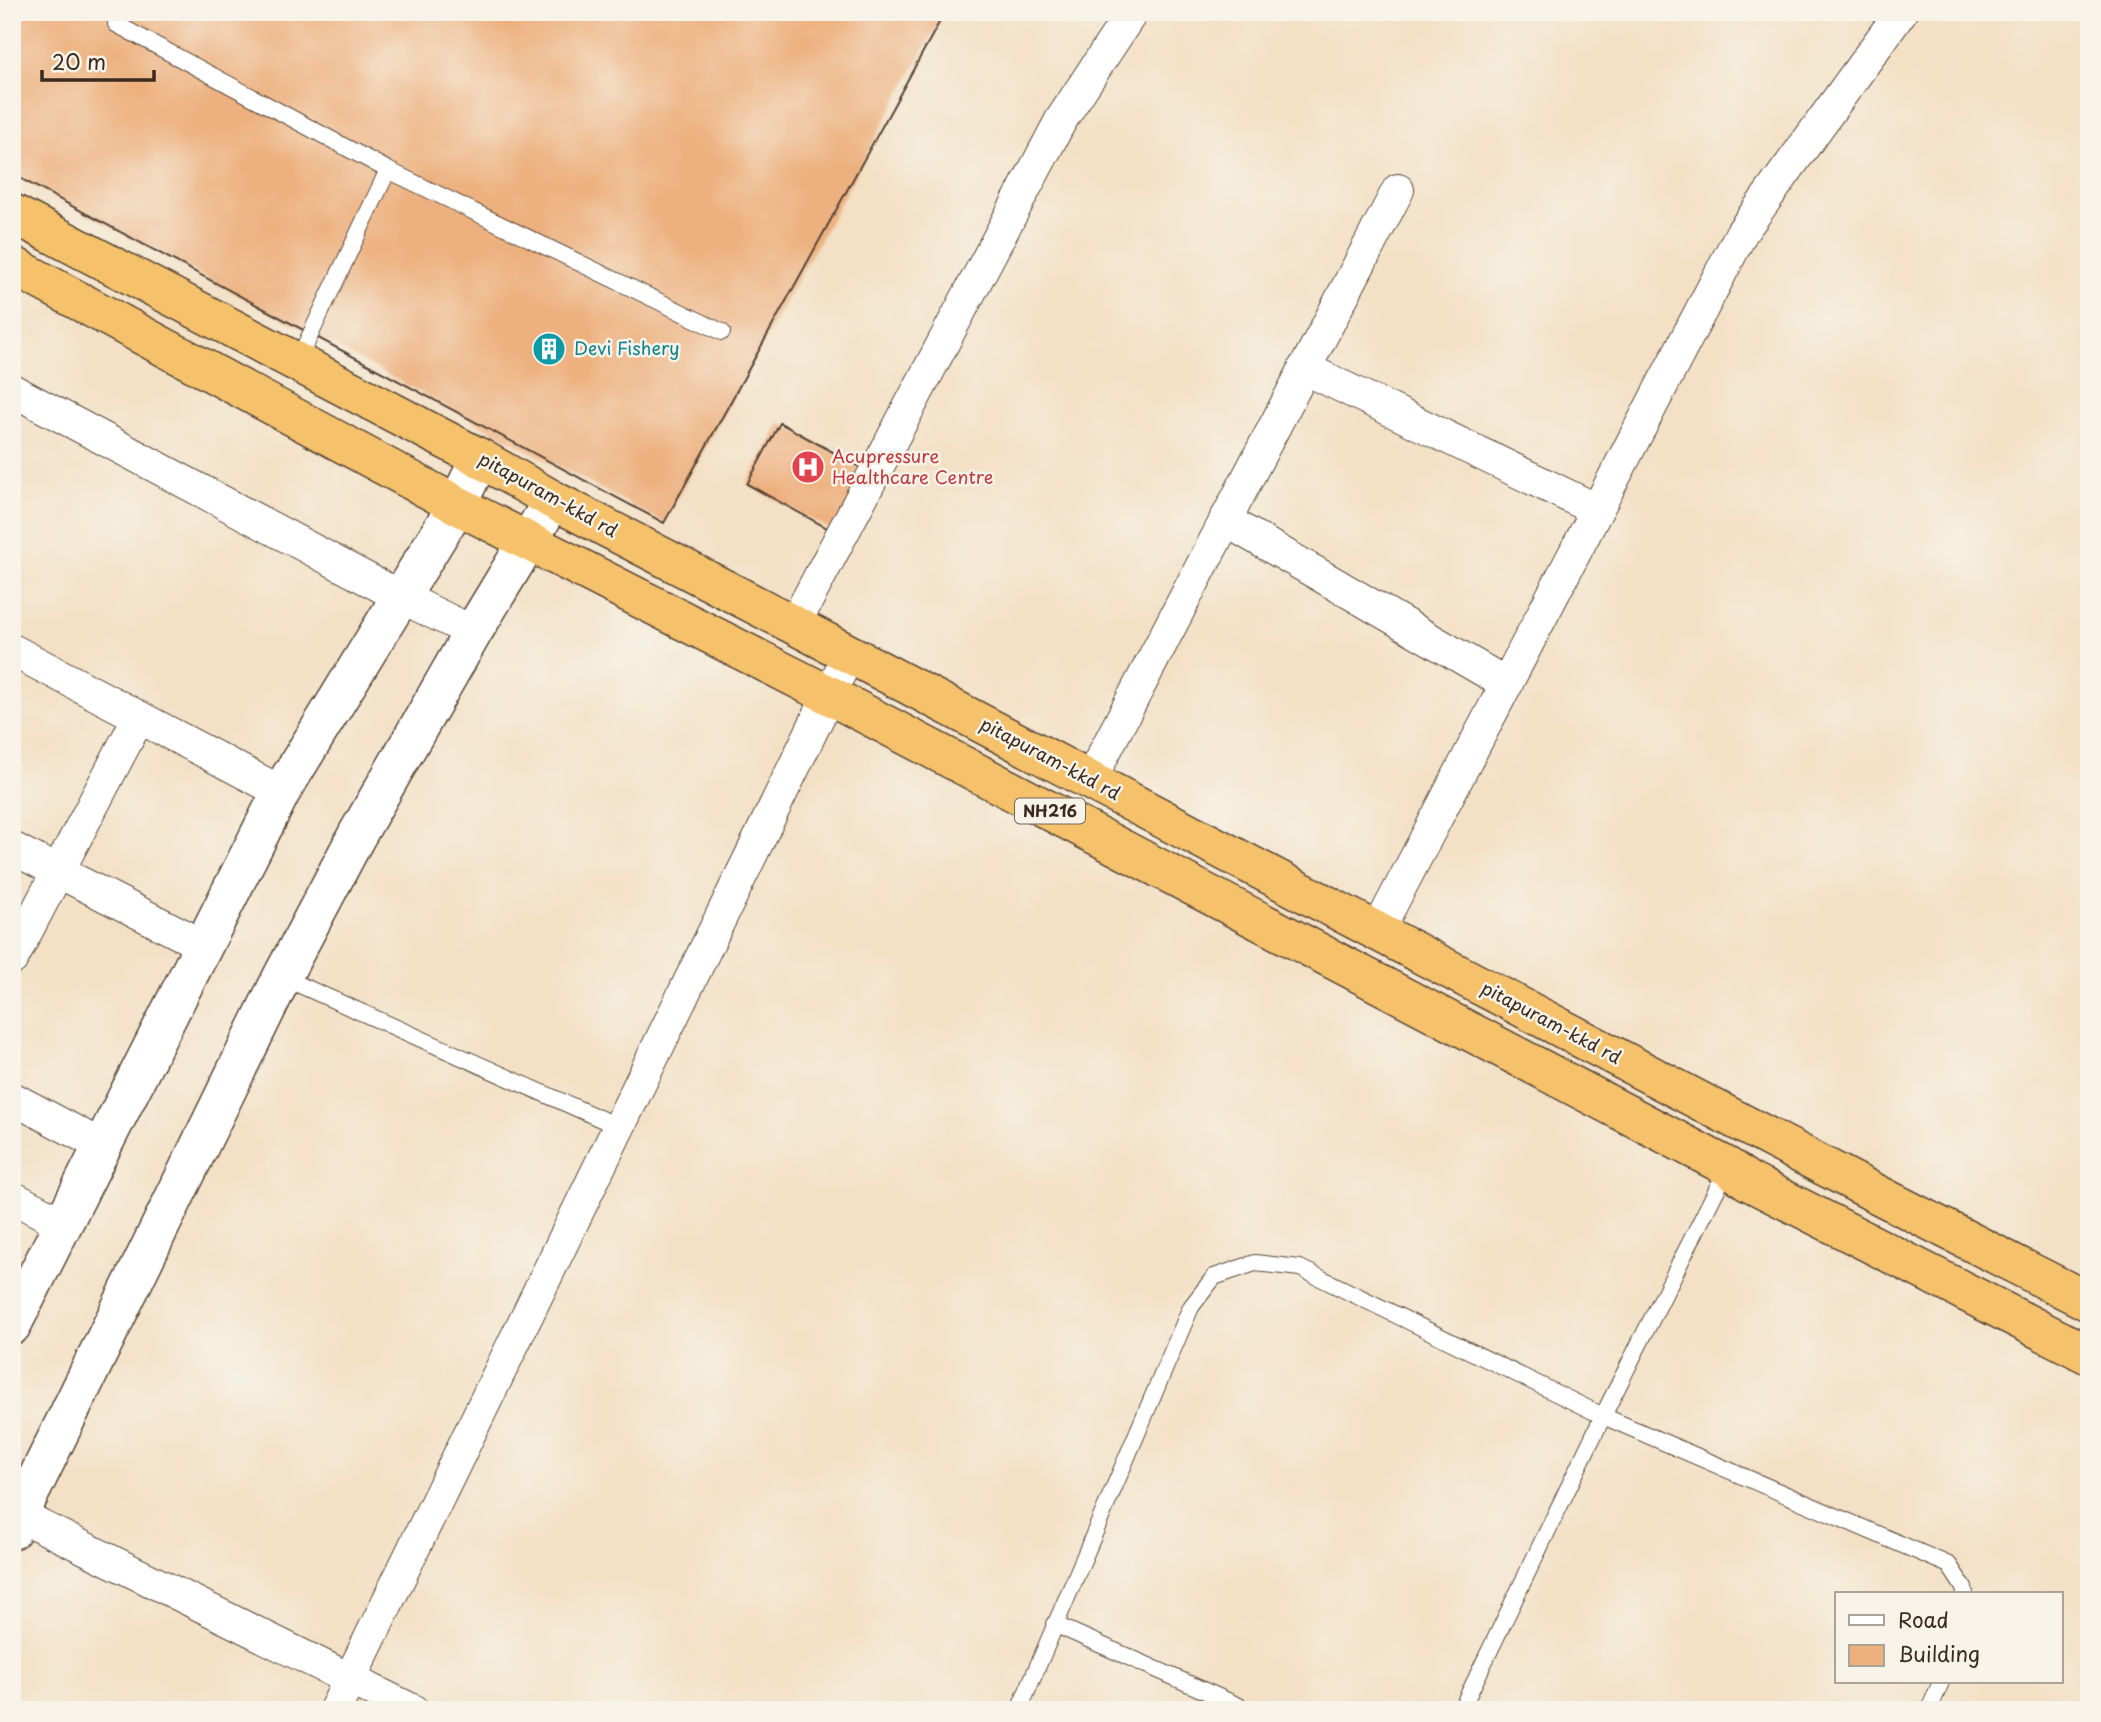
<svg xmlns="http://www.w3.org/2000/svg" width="2101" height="1722" font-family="'Playpen Sans',sans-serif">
  <rect width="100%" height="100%" fill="#f7f3e8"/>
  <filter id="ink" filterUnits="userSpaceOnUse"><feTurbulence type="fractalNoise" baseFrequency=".0143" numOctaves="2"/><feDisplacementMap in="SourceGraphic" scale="14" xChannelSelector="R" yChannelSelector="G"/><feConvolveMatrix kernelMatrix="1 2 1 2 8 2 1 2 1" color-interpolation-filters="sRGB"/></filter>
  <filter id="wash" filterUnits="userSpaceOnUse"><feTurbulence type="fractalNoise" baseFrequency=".00686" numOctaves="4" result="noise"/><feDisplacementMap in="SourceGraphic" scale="28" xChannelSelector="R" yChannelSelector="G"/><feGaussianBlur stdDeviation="1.57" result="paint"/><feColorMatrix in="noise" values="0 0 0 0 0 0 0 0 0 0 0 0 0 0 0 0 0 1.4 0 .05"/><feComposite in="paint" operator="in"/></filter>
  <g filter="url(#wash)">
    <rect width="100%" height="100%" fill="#f3e0c5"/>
    <g id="blocks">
      <path fill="#edb17f" d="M12,12H945L664,523L12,174Z
        M780,423L869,472L836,533L747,484Z"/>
    </g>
  </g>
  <g filter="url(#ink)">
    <use href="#blocks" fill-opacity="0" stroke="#574537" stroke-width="2"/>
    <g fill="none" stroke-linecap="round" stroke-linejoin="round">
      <defs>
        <path id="service" d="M116,24L388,170L722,332
          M297,363L388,170
          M282,977L619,1127
          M1054,1624L1248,1710
          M1019,1710L1191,1307L1214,1277L1255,1263L1300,1268L1603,1416L1949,1565L1964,1588L1965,1594
          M1461,1710L1603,1416L1728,1167
          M1929,1710L1941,1682"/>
        <path id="minor" d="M1304,368L1597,510
          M12,390L401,597L473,632
          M1225,520L1507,684
          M794,625L1061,120L1132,12
          M12,650L281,792
          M1090,780L1398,190
          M12,848L204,946
          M1377,932L1742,232L1901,12
          M12,959L139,717
          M12,1098L102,1146
          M12,1197L63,1224
          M12,1512L412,1710
          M335,1710L849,654"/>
        <path id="tertiary" d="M12,1325L281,792L457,505L480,458
          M12,1530L282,977L357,835L473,632L553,500"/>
        <path id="trunk" d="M12,213L480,458L553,500L794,625L1877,1194L2089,1302
          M12,265L457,505L829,695L1728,1167L1748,1181L2089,1355"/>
      </defs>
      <use href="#service" stroke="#574537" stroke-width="18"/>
      <use href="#minor" stroke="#574537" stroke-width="34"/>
      <use href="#tertiary" stroke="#574537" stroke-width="41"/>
      <use href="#trunk" stroke="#574537" stroke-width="41"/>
      <use href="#service" stroke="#fff" stroke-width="16"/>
      <use href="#minor" stroke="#fff" stroke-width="32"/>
      <use href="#tertiary" stroke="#fff" stroke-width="38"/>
      <use href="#trunk" stroke="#f5c16b" stroke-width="38"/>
    </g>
  </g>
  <defs>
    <symbol id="building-disc" viewBox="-11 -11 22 22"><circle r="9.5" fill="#0f9aa8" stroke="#f7f3e8"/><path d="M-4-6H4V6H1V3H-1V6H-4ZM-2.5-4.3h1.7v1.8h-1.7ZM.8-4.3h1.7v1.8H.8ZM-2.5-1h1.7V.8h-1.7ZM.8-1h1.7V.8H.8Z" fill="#fff"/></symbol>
    <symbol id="hospital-disc" viewBox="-11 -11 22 22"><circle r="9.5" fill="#e0444e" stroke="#f7f3e8"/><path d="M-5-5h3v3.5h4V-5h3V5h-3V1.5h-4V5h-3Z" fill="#fff"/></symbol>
  </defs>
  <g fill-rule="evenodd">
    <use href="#building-disc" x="530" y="330" width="38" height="38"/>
    <use href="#hospital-disc" x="789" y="448" width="38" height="38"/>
  </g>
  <g text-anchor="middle" stroke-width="5" stroke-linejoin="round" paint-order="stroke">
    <rect fill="#f7f3e8" stroke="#73665b" stroke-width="2" x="1015" y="798.5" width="70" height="25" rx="5"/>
    <g font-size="16" font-weight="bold" fill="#3b2a1e">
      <text x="1050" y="817">NH216</text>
    </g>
    <g font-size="18" fill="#0d838f" stroke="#f7f3e8" text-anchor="start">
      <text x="574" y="355">Devi Fishery</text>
    </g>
    <g font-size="18" fill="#be3a42" stroke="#f7f3e8" text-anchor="start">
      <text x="832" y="463">Acupressure<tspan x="832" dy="21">Healthcare Centre</tspan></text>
    </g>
    <g font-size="18" fill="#3b2a1e" stroke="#f7f3e8">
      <text transform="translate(548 495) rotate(29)" y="6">pitapuram-kkd rd</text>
      <text transform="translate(1050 759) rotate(28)" y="6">pitapuram-kkd rd</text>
      <text transform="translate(1551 1023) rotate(28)" y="6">pitapuram-kkd rd</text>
    </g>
  </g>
  <rect width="2101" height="1722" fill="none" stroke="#f7f3e8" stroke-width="42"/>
  <rect x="1835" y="1592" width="228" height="91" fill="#f7f3e8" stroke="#aca397" stroke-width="2"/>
  <rect x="1849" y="1615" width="35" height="10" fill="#ffffff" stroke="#aca397" stroke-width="2"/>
  <text x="1898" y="1628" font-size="21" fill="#3b2a1e">Road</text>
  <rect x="1849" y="1645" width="35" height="21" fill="#edb17f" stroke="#aca397" stroke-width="2"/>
  <text x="1898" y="1662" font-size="21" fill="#3b2a1e">Building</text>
  <path d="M42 70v10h112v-10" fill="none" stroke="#3b2a1e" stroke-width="3.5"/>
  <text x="52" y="70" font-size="21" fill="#3b2a1e" stroke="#f7f3e8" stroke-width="5" paint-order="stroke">20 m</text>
</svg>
